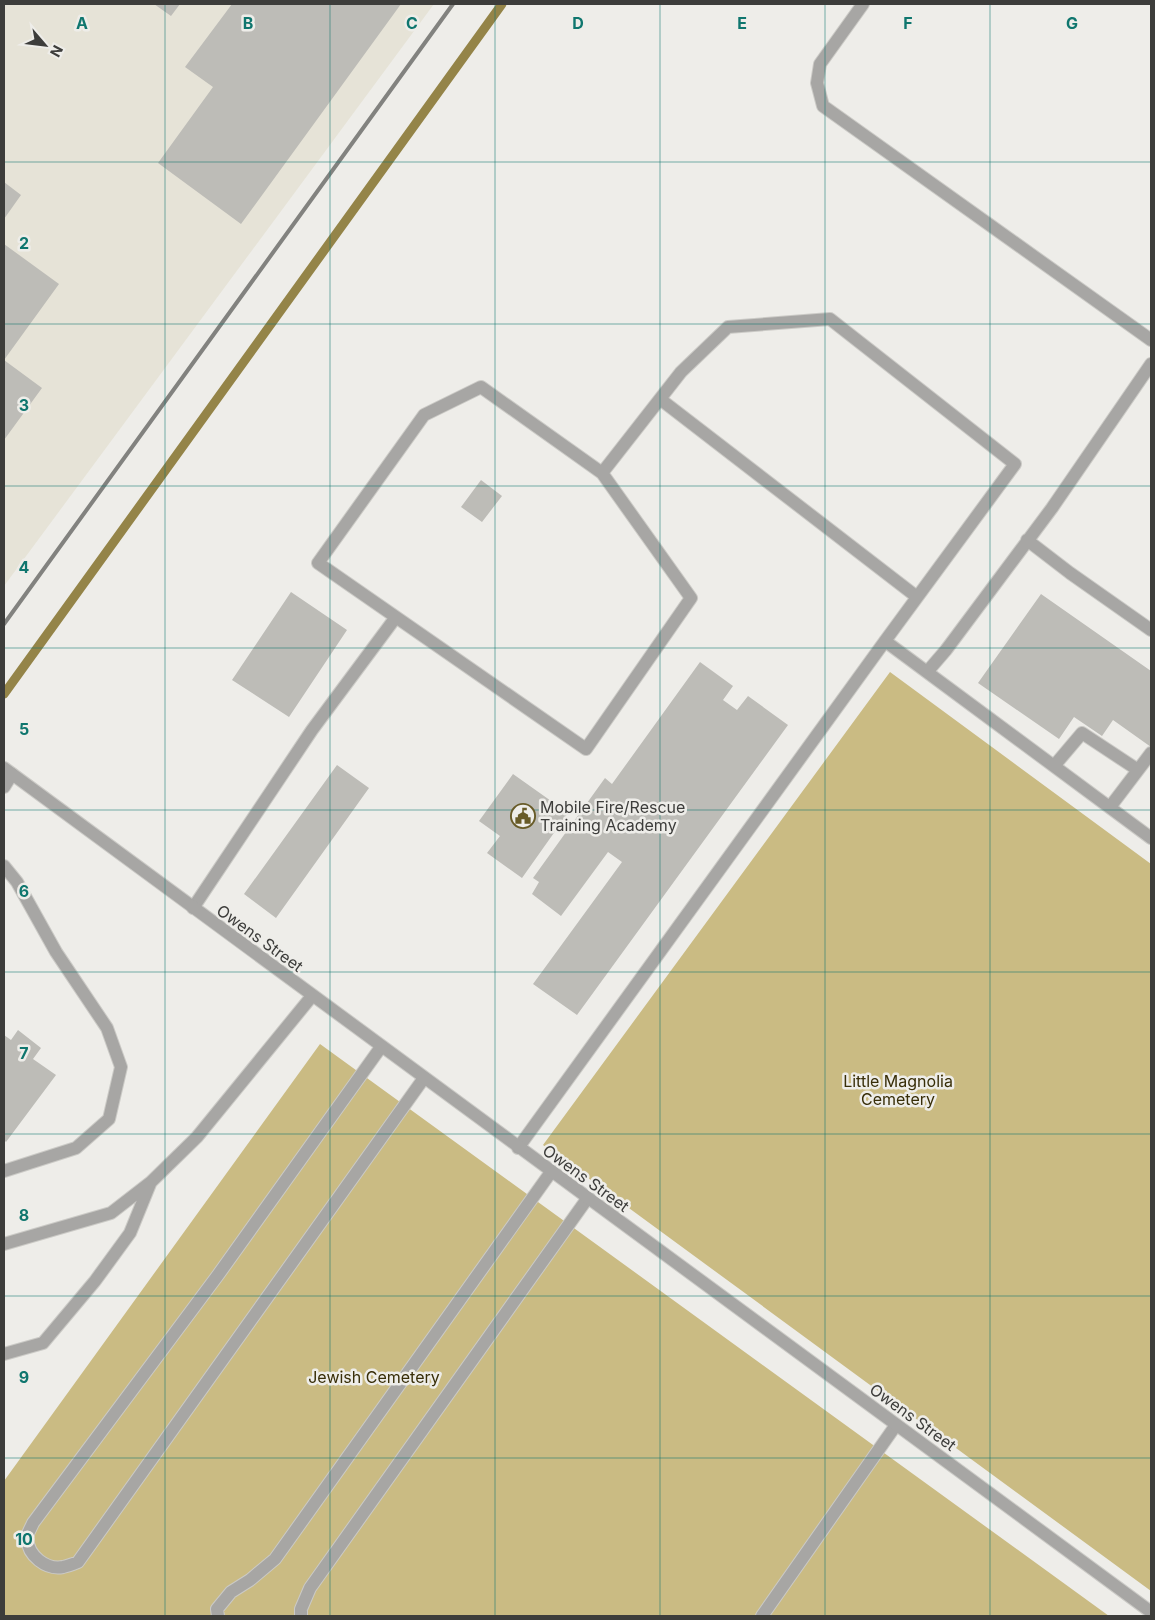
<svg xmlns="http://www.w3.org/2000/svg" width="1155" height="1620" font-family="Inter,sans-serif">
  <rect width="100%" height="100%" fill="#eeede9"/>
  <path fill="#e6e3d7" d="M4,4H434L4,586Z"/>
  <path fill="#cabb83" d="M890,672L1151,864V1591L543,1145Z
    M320,1044L1109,1616H4V1481Z"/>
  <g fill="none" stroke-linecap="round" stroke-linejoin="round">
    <path stroke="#948448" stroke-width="9" d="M4,694L502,4"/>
  </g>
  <path fill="#bdbcb7" d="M154,4H180L171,16Z
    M232,4H401L241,224L158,163L213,87L185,67Z
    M4,182L21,195L4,219Z
    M4,244L59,284L4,360L42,388L4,440Z
    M481,480L502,496L482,522L461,507Z
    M291,592L347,630L289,717L232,680Z
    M1041,594L1151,671V747L1113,720L1102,736L1074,717L1059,739L978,683Z
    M700,662L733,686L723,700L737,710L748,696L788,725L577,1015L533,984L622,862L608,852L561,916L532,894L539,882L533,878L605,778L612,784Z
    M337,765L369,788L276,918L244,894Z
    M513,774L568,813L522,878L487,853L500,836L479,821Z
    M18,1030L41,1048L33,1059L56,1075L6,1142L4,1140V1035L11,1040Z"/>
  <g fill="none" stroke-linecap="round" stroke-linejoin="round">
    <defs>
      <path id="service" d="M863,4L820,64L817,83L823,106L1151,340
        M481,387L602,473L691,598L586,749L318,563L424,415Z
        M660,399L917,597
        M1027,540L1070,573L1151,630
        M885,641L1151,838
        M927,672L946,650L1052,508L1151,364
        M1054,766L1082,733L1138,770
        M4,787L12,774
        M1110,807L1151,753
        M4,866L17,882L56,952L107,1028L121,1067L109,1119L76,1148L4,1171
        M193,908L312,730L396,617
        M381,1047L218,1275L33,1523C31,1528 27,1534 27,1538C28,1556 46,1570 63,1567C68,1566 73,1564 78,1562L424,1078
        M518,1148L885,641L1015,464L830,319L728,327L681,372L602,473
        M4,1244L111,1213L151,1182L197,1137L312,996
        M4,1354L43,1343L95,1281L130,1233L150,1184
        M218,1616L217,1609L231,1592L250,1580L275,1559L551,1172
        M301,1616V1609L310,1588L587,1199
        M762,1616L896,1425"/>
      <path id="minor" d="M4,768L1151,1612"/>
    </defs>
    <use href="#service" stroke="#cbcac6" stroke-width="14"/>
    <use href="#minor" stroke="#cbcac6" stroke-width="14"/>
    <use href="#service" stroke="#a7a6a4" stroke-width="12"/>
    <use href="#minor" stroke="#a7a6a4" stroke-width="12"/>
    <path stroke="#82827f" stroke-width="4" d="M4,624L453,4"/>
  </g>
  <path fill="none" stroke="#0f766e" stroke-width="1" stroke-opacity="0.55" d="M165,4V1616M330,4V1616M495,4V1616M660,4V1616M825,4V1616M990,4V1616M4,162H1151M4,324H1151M4,486H1151M4,648H1151M4,810H1151M4,972H1151M4,1134H1151M4,1296H1151M4,1458H1151"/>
  <defs>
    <symbol id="civic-ring" viewBox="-11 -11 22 22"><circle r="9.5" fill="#eeede9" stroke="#685b28" stroke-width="1.5"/><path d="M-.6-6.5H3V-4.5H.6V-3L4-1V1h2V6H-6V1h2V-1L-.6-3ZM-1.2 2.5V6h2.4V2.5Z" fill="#685b28"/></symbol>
  </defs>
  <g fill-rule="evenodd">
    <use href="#civic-ring" x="509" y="802" width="28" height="28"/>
  </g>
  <g text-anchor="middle" stroke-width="5" stroke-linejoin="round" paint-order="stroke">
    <g font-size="16" fill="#3d3d3b" stroke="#eeede9" text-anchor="start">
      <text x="540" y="813">Mobile Fire/Rescue<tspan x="540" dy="18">Training Academy</tspan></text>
    </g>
    <g font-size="16" fill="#3d3d3b" stroke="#eeede9">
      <text transform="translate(260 938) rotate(36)" y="6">Owens Street</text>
      <text transform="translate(586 1178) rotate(36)" y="6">Owens Street</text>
      <text transform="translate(913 1417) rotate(36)" y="6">Owens Street</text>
    </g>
    <g font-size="16" fill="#382e08" stroke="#eeede9">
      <text x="898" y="1087">Little Magnolia<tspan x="898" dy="18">Cemetery</tspan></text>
      <text x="374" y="1383">Jewish Cemetery</text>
    </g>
  </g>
  <g font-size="16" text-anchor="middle" font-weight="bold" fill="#0f766e" stroke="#eeede9" stroke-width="5" stroke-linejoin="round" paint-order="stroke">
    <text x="82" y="29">A</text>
    <text x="248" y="29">B</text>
    <text x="412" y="29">C</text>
    <text x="578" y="29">D</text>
    <text x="742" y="29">E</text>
    <text x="908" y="29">F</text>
    <text x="1072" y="29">G</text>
    <text x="24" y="249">2</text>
    <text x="24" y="411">3</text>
    <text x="24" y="573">4</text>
    <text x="24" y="735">5</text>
    <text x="24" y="897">6</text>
    <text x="24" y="1059">7</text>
    <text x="24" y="1221">8</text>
    <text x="24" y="1383">9</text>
    <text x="24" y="1545">10</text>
  </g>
  <rect width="1155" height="1620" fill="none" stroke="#3d3d3b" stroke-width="10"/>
  <g transform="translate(45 45) rotate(118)" stroke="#eeede9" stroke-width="4" paint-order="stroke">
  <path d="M0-4L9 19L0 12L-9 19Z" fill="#3d3d3b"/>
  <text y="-8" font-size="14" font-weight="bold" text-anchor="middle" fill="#3d3d3b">N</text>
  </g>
</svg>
